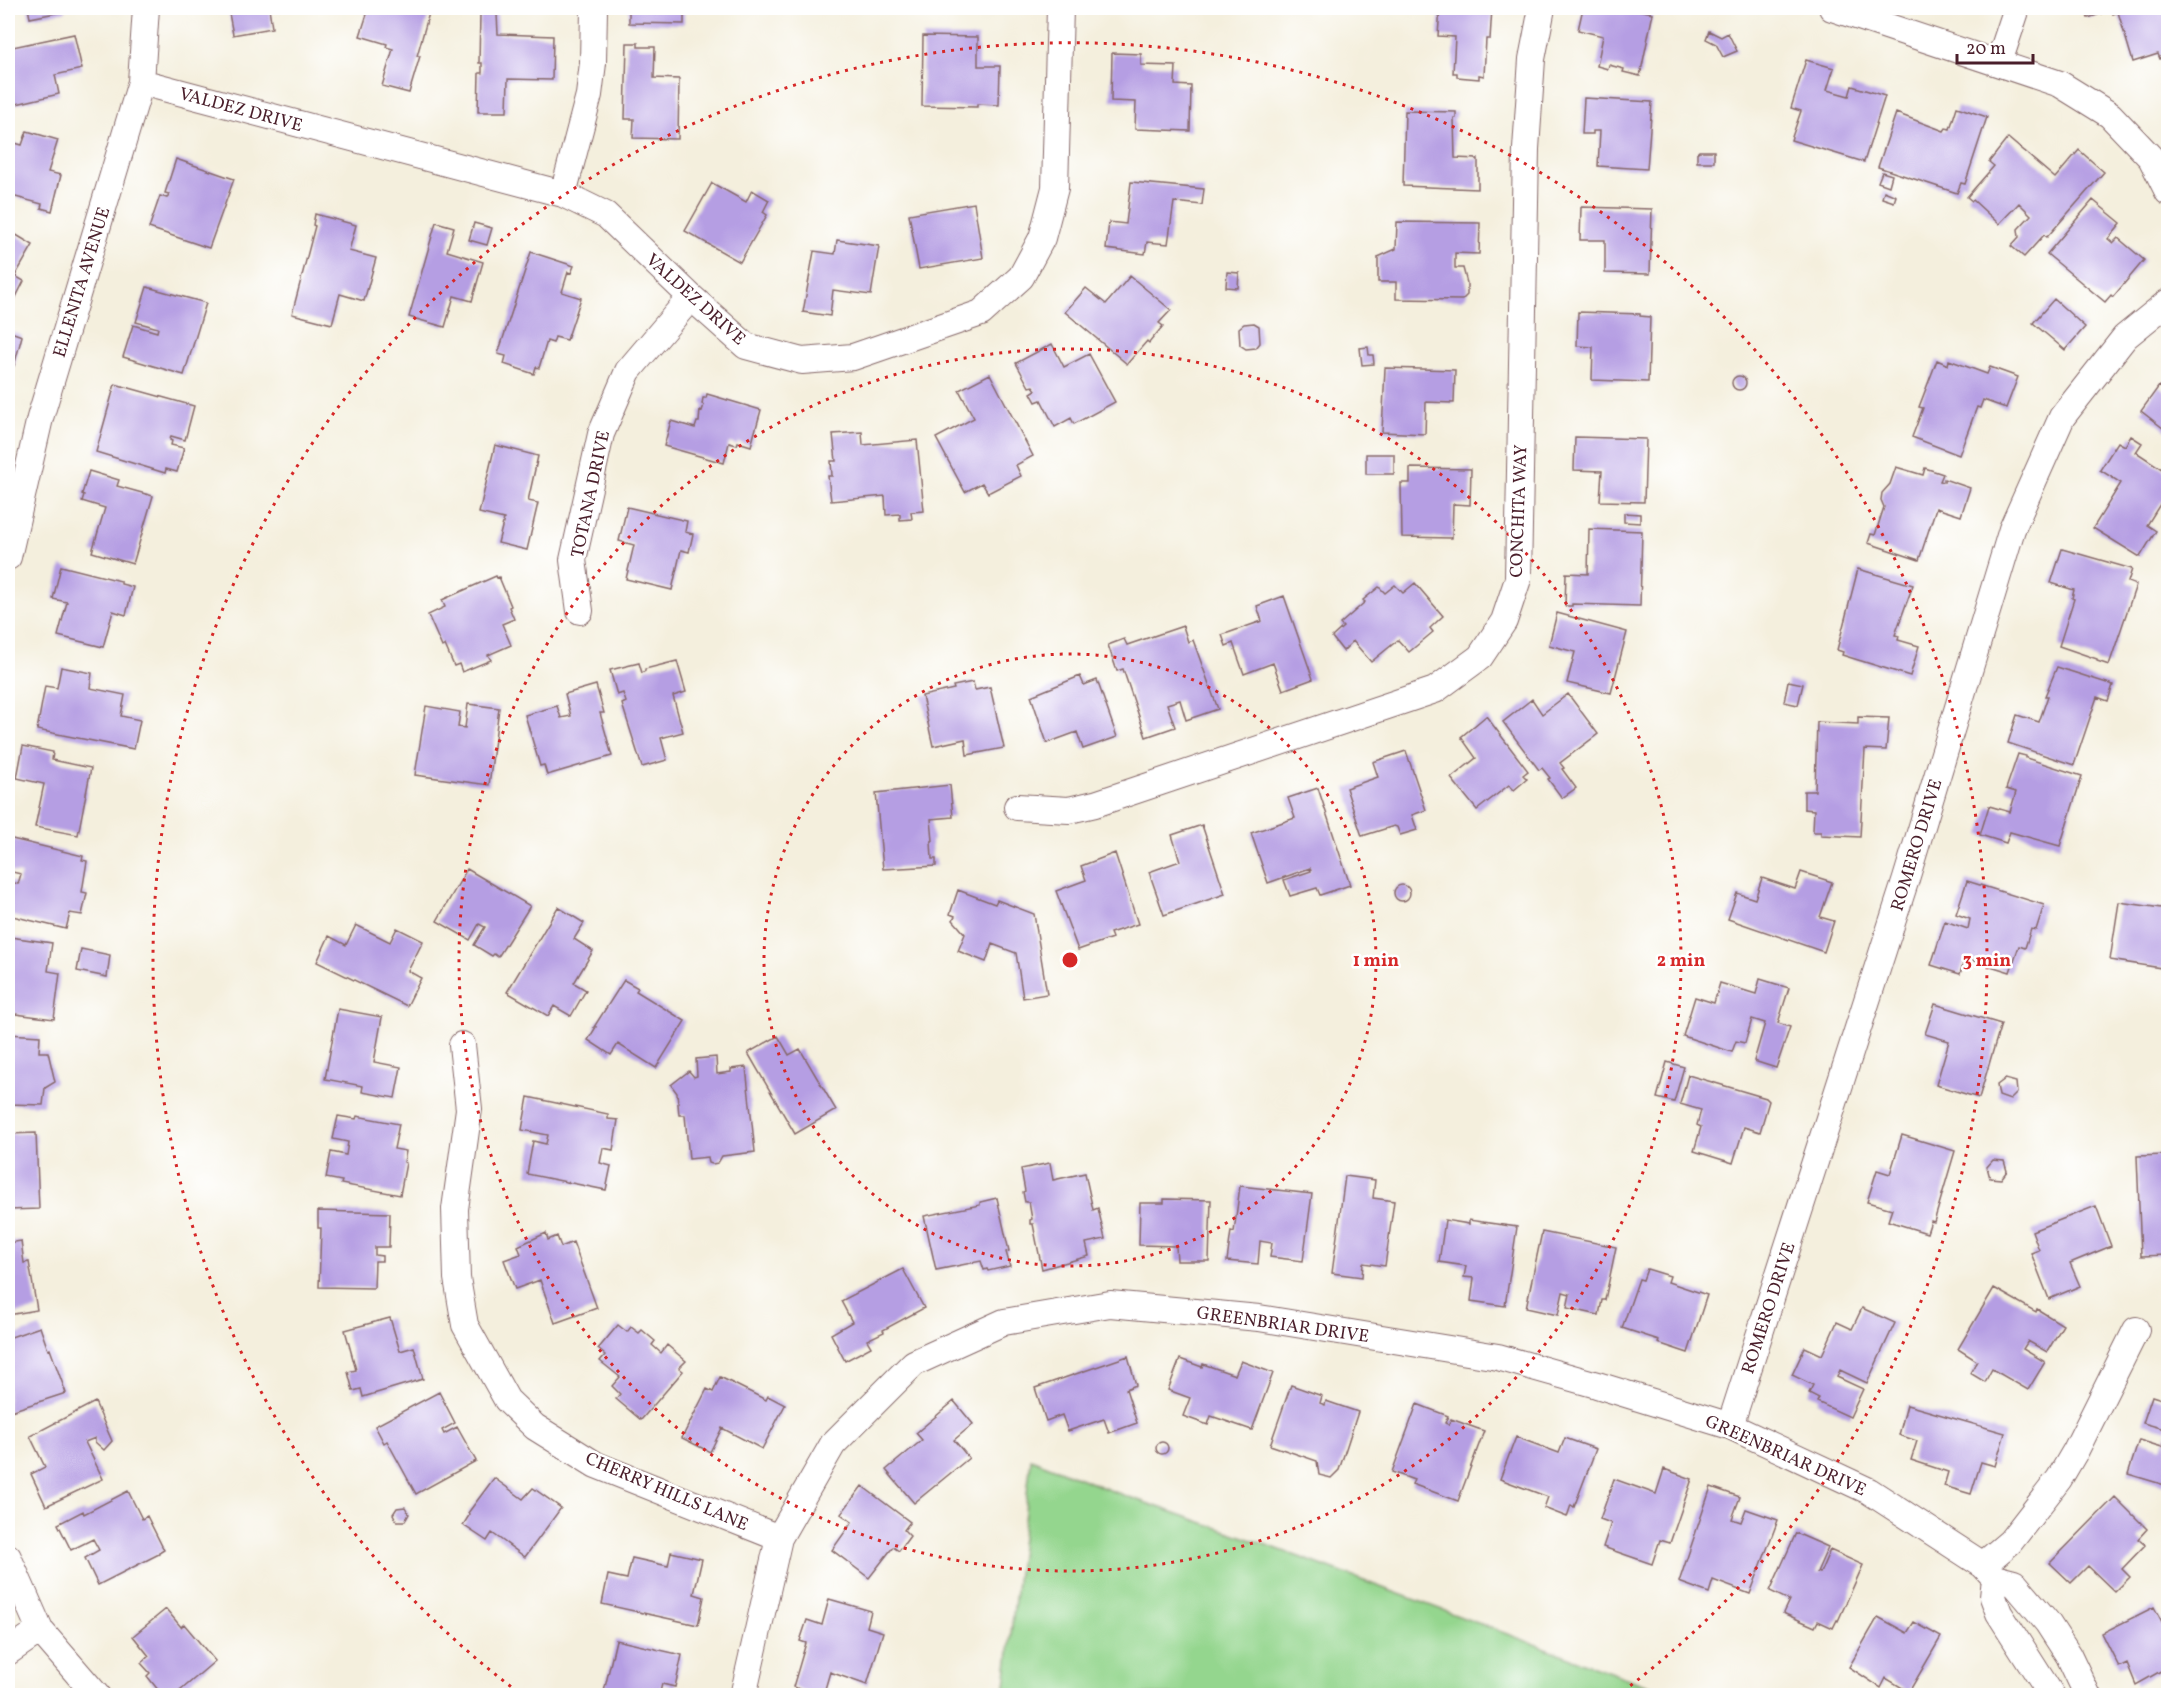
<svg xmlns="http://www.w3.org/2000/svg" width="2176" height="1703" font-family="Vollkorn,serif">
  <rect width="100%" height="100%" fill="#fff"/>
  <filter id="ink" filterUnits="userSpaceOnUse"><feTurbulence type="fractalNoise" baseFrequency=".0167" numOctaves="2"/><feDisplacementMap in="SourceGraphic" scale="12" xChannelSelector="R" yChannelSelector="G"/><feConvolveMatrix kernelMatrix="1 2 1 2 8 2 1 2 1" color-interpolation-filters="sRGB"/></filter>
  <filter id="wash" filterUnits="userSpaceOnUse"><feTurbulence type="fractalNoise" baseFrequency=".008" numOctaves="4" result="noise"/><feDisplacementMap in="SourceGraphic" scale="24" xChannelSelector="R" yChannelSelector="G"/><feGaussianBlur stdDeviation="1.35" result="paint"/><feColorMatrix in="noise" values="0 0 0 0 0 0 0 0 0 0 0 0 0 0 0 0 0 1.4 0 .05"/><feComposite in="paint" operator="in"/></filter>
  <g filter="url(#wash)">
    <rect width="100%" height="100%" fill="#f4efdd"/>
    <path fill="#94d68e" stroke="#6f7a5c" stroke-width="1.5" d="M1031,1459L1112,1491L1264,1544L1672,1695H1004Z"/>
    <g id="blocks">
      <path fill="#b59ee3" d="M28,8H66V11L30,18Z
        M228,8H269L272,28L233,35Z
        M369,8H410L429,13L417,56H420L409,93L382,86L393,49L386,47L387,44L360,36Z
        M629,8H684V24L629,23Z
        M1440,8H1492L1490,39H1486L1484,76L1479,75V79L1457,77V73H1453L1455,37L1438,36Z
        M1583,8H1628L1653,13L1640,76L1623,72L1624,69L1609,65L1608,69L1597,66L1603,36L1578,30Z
        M2084,8H2168V56L2160,59L2158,54L2133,62L2118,12L2113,14L2112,10L2088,18Z
        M480,14H497L498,34L553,36L552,80L508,79L507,112H478L479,73H482V63H479Z
        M1709,31L1721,37L1728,33L1737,51L1723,57L1716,44L1706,39Z
        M74,34L82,69L55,75L59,94L8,106V48Z
        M923,36L978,37V66H1000L999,105L977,104V107L922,106Z
        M627,43H638V47H655L654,78L679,79L678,139L633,138L634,119H625Z
        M1112,53L1141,54V65L1176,66L1175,85L1191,86L1190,131L1135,129L1136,102L1111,101Z
        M1806,60L1834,68L1827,90L1849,96L1852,86L1885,96L1864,162L1791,140L1801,111L1791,108Z
        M1584,98L1652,102L1647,169L1598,166L1600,131H1593V134H1582Z
        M1957,107L1987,117L1965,184L1961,183L1957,193L1878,167L1896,113L1944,131L1946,128L1950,129Z
        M1405,111L1456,112V118H1454L1455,158L1478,159V189L1403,186Z
        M27,131L58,140L48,172L61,175L52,211L41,208L42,204L8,195V141L22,145Z
        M2008,138L2055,178L2079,150L2104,172L2047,237L2044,235L2024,257L2011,246L2019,237L2018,229L2031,215L2019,203L1999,224L1973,200L1972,201L1967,197L1994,166L1989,162Z
        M1699,151H1714V162H1697V153Z
        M176,159L234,179L209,248L149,228L160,196L167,198L169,194L165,193Z
        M1882,172L1892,175L1889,186L1878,182Z
        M1131,182L1204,189L1202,205L1174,202L1168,244L1147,242L1145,254L1106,249L1109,222L1126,224Z
        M712,183L746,202L752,190L769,200L763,212L767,215L740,262L685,231Z
        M1884,191L1896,196L1894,202L1882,198Z
        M2093,200L2121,223L2108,239L2113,243L2118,238L2144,260L2113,297L2111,295L2105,302L2047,254Z
        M974,203L983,258L919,269L909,214Z
        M1581,207L1652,209L1650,274L1605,273V240H1580Z
        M315,214L356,225L349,251L376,258L364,301L340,294L332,324L292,314L315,226L313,225Z
        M436,222L454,227L447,251L483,262L472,301L454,296L445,327L409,317Z
        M1397,222L1480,223L1479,254L1455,253V268H1463L1467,283V295L1462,300L1396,299V282H1378V257L1396,249Z
        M474,223L492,228L487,245L469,240Z
        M8,230L33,245L15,276L24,281L10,309L8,307Z
        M837,240L879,246L871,295L833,290L830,316L803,312L814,251L835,254Z
        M531,252L574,266L571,273L568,272L562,292L581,298L567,340L555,337L553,343L547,341L539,368L536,367L534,374L504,364L506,356L498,354Z
        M1227,272L1239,273L1238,288L1226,287Z
        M1130,276L1171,310L1159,323L1163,326L1149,343L1147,341L1127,364L1065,312L1086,288L1106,304Z
        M147,287L206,303L184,375L123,357L133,325L157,332L158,328L136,322Z
        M2054,299L2085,327L2065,350L2033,323Z
        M1578,312L1640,314V316L1650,317L1648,382L1592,380L1593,347L1577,346Z
        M1254,323L1259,326L1260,343L1256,348L1246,349L1240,345L1239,328L1244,324Z
        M8,331L22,336L14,366L11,367L8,366Z
        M1052,344L1064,367L1089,354L1115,402L1074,424L1071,418L1055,427L1041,400L1036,402L1031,393L1036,390L1033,386L1029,387L1016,363Z
        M1368,347L1369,355H1373L1374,364L1362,365L1360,348Z
        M1937,360L1948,365L1949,360L1987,374L1990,367L2018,377L2006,408L1983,400L1980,408L1977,407L1959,455L1912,437L1923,408L1919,407Z
        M1385,368L1455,370L1454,403L1426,402L1425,434L1382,432Z
        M990,374L1033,456L1016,465L1021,476L988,493L982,483L965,492L936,438L974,418L959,390Z
        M1732 383a7 7 0 1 1 14 0a7 7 0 1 1-14 0Z
        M115,384L194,406L185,440L171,436L170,440L172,441L171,445L184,448L177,472L166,469L165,473L96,452Z
        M2159,386L2168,393V432L2141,411Z
        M707,394L761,410L751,446L738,442L737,445L729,443L724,463L664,446L671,421L695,428L697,422H699L700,410L702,411L704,405L702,404L703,398H706Z
        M862,432L863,445L917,440L924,511L911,512L912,519L900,520V514L886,515L885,496L831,501L828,476H832L831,461H836L833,434Z
        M2131,436L2142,443L2136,452L2168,473V505L2162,501L2147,525L2156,531L2140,557L2093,528L2121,483L2100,470L2118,442L2125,446Z
        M1575,437L1646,439L1644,502L1600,501L1602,471L1574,470Z
        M495,445L538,456L528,501L538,503L527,550L498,543L504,519L479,513Z
        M1366,454H1394V474H1366Z
        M1896,467L1923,475L1925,468L1943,474L1940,481L1944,482V479L1970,488L1961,516L1936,508L1919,560L1868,543L1871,534L1875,535L1884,507L1881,500L1882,493L1890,484Z
        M1410,468L1471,469L1470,505L1453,504L1452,538L1402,537L1401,483H1410Z
        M89,471L119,480L117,486L153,496L133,564L92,552L105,508L82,501L84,495L82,494Z
        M627,507L687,521L685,532L693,534L689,552L681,550L672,590L626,579L634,545L619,541Z
        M1624,513L1640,514V523L1624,522Z
        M1589,529L1642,531L1640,606L1572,604V606H1565L1566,573L1588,574Z
        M2062,549L2132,569L2128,582L2136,585L2109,665L2097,661V659L2059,646L2074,599L2072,598L2074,590L2051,583Z
        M61,566L121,581V584L133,587L126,615L113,611L103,647L58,636L67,602L53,599Z
        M1858,569L1913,585L1895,635L1899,636L1898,640L1919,646L1910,676L1842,655L1843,652L1837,650Z
        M496,576L497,578L499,577L511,606L509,607L514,619L502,624L511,645L488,655L491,660L462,672L459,664L454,666L445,645L442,647L428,615L445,607L442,600Z
        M1415,583L1443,616L1430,628L1433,632L1409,652L1398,640L1371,662L1353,641L1343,651L1332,637L1343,627L1340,624L1365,602L1363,600L1379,587L1385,593L1395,585L1403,593Z
        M1284,596L1313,679L1283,690L1273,663L1244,674L1233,643L1226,646L1222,635L1262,621L1257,606Z
        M1557,613L1627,632L1611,693L1567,683L1575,652L1549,645Z
        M1183,626L1188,642L1193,640L1218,709L1186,720L1180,700L1167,704L1175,727L1146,737L1123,669L1117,671L1108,645L1124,639L1127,645Z
        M677,661L686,692L673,696L683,732L661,738L667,760L642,767L622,704L626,702L623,693L617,695L610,670L639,663L642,673L645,671V669Z
        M61,667L92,673L90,688L125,695L121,716L140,720L134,749L37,730L45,686L57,688Z
        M2057,667L2113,685L2108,701L2097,697L2074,765L2008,743L2017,715L2039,722L2048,696H2045Z
        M1080,676L1084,685L1097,680L1117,737L1083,749L1077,732L1047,743L1031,696Z
        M1788,681L1803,684L1798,705L1784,702Z
        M973,682L975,690L990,687L1004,748L967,755L965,739L933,746L922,696L954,689L953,686Z
        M596,685L604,713H600L612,756L547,775L544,765L540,766L525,715L557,706L561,718L571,716L565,694Z
        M1568,694L1598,734L1560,763L1564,768L1562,769L1576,788L1562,798L1548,779L1550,778L1542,768L1539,770L1503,722L1532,699L1542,714Z
        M468,704L499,708L489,785L415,775L426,706L460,712L458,727L465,728Z
        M1486,716L1528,771L1523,775L1527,779L1514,790L1509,785L1477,810L1451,778L1476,758L1461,737Z
        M1858,717L1889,718L1886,750L1865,749L1860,837L1821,835V832H1813L1814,810L1804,809V791H1815L1817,722L1858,724Z
        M23,746L53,752L52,760L91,768L78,835L35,827L44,784L17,778Z
        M1406,751L1426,810L1412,815L1417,830L1400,835L1397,827L1394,826L1362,836L1346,788L1378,777L1373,762Z
        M2018,754L2026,756V758L2082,776L2060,846L2010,832L2006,843L1980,835L1989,806L2010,812L2016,792L2006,789Z
        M950,785L953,817L931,819L933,841H931L932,859H936V866L883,869L876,793Z
        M1318,788L1350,885L1320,895L1317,888L1290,896L1284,880L1311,871L1310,868L1268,883L1251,833L1295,818L1288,798Z
        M1202,825L1225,894L1164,915L1149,872L1180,861L1172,835Z
        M8,838L83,856L82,860L87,861L82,892L87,893L82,915L70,913L66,929L8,915V881L18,884L21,874L8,871Z
        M1115,853L1138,924L1110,933L1112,938L1078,950L1056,891L1086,880L1081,866Z
        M467,869L530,906L498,957L494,954L492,956L474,945L485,927L479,924L470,940L437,921Z
        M1801,872L1832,882L1820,917L1834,921L1824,952L1728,919L1737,893L1755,899L1762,878L1795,889Z
        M1967,881L2044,905L2036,930L2031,929L2025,948L2019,946L2010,972L1965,958L1960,974L1931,965L1945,921L1968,929L1970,919L1956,914Z
        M1394 893a8 8 0 1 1 16 0a8 8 0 1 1-16 0Z
        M958,890L995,904L997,900L1034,914L1047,994L1023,998L1016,953L992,944L986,962L958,951L965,934L953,920L955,916L950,914Z
        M2119,902L2168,909V969L2110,960Z
        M558,907L584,923L574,939L593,951L574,983L586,990L571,1016L554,1006L548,1016L507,992Z
        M356,925L390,942L397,928L423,941L408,971L421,978L407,1006L317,962L329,936L346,945Z
        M10,937L52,943L48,971L60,973L54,1019L8,1013V939Z
        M81,949L110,955L107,977L77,971Z
        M1760,979L1789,988L1778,1023L1790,1027L1776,1068L1754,1061L1765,1023L1752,1019L1745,1043L1736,1041L1732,1052L1683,1036L1695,997L1714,1003L1720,983L1756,994Z
        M624,980L638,988L636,991L685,1021L656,1068L618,1044L611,1055L588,1040L596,1027H594Z
        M1935,1004L2001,1024L1979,1098L1936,1085L1949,1041L1925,1034Z
        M338,1009L382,1017L374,1062L401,1067L395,1098L362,1092L363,1086L325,1079Z
        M8,1034L40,1036L39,1052H48L55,1082L45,1088L43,1105L8,1104Z
        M778,1036L789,1055L800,1049L836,1110L795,1134L748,1053Z
        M716,1057L717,1074L731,1072V1069L746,1067L755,1152L722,1156L718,1163L712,1164L709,1163L708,1157L689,1159L685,1115H679L677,1093L671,1085L689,1071L694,1077L697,1076L696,1059Z
        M1667,1062L1684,1067L1674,1102L1657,1098Z
        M1688,1075L1766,1098L1769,1101L1760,1132L1744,1127L1733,1163L1694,1151L1701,1127L1697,1125L1701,1110L1680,1104Z
        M2005,1079L2016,1082L2017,1093L2010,1100L1999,1096L1997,1085Z
        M528,1097L608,1114V1119L618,1120L613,1150L603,1148L600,1163L611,1166L606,1190L527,1174L533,1141L546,1144L548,1135L522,1130Z
        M338,1116L356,1119L357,1116L399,1124L394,1149L406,1151L404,1162L406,1163L400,1195L341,1184L342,1181L326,1178L331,1152L346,1155L348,1142L333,1139Z
        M36,1133L39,1209L8,1210V1134Z
        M1902,1135L1955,1151L1934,1222L1931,1221L1927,1233L1888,1221L1892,1209L1867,1202L1877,1170L1890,1174Z
        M2167,1155L2168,1255L2141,1256L2137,1156Z
        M1993,1160L2004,1161L2007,1171L2001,1179L1990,1178L1987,1167Z
        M1050,1163L1053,1180L1085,1173L1093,1210L1098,1208L1105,1239L1086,1243L1089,1256L1042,1269L1033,1224H1030V1220L1032,1219L1029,1202H1025L1023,1192L1025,1191L1021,1169Z
        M1345,1176L1375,1180L1373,1198L1394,1201L1385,1266L1363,1263L1362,1277L1332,1273Z
        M1240,1186L1312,1194L1303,1261L1270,1257L1272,1243L1260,1241L1258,1264L1227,1261L1231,1231L1234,1232Z
        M997,1198L1009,1251L1006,1252L1010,1266L988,1271L987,1269L984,1270L981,1261L936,1270L924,1216L980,1205V1202Z
        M1164,1199L1211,1200L1209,1261H1177L1176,1246L1139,1245L1140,1203H1164Z
        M2096,1206L2111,1246L2070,1263L2080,1286L2049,1299L2031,1253L2039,1250L2032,1231Z
        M318,1211L390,1213L389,1247H375V1255L382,1256V1261H375L374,1288L319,1287L321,1228H318Z
        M1445,1220L1469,1224V1220L1517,1227L1505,1306L1471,1301L1474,1278L1464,1277L1466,1266L1439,1262Z
        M1542,1232L1616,1247L1605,1300H1602L1599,1315L1567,1308L1570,1294L1563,1292L1558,1315L1526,1308Z
        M546,1233L548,1240L557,1236L561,1247L573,1242L597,1308L555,1323L540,1280L515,1289L504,1260L521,1254L518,1246Z
        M21,1241L24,1263L29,1262L37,1310L8,1315V1243Z
        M903,1269L924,1308L883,1330L884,1332L867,1340L871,1347L845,1361L831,1334L852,1322L841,1301Z
        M1647,1269L1670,1276L1668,1282L1707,1295L1688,1353L1658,1343L1659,1340L1622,1328L1639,1279L1643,1280Z
        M1994,1288L2036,1312L2037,1309L2063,1325L2047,1352L2028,1341L2023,1349L2045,1362L2028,1390L1992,1369L1985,1382L1970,1373L1977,1361L1958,1349Z
        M1862,1308L1895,1323L1867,1383L1840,1370L1837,1377L1863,1389L1850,1417L1817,1402L1819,1398L1809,1393L1813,1385L1792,1375L1805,1347L1822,1355L1837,1322L1852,1329Z
        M390,1318L400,1351L414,1347L423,1379L363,1397L361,1389L353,1391L348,1372L356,1370L345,1330Z
        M618,1325L627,1332L631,1327L639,1333L642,1330L655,1341L652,1345L661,1353L667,1345L686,1361L679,1368L683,1371L641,1420L616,1399L620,1394L612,1386L620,1377L600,1361L605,1355L598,1349Z
        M40,1327L48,1350L50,1349L66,1393L8,1412V1338Z
        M1128,1356L1136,1385L1126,1389L1137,1423L1109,1433L1104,1419L1068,1431L1062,1415L1046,1421L1035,1388Z
        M1180,1359L1202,1367L1203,1364L1235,1375L1241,1361L1273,1373L1252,1430L1211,1416L1208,1425L1183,1416L1190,1398L1168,1390Z
        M720,1377L766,1400L768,1396L785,1405L762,1449L722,1428L710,1452L682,1438L707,1389L713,1392Z
        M1291,1385L1322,1396L1320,1403L1325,1405L1326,1401L1358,1412L1339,1470L1331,1478L1319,1475L1317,1461L1270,1445Z
        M439,1392L455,1423L442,1430L444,1434L457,1427L476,1461L416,1494L387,1441L384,1443L375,1426Z
        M2152,1396L2168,1401V1486L2128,1474L2139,1440L2162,1447L2168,1430L2143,1423Z
        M954,1401L973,1424L954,1440L969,1458L914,1503L886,1470L922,1440L916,1433Z
        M95,1402L112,1441L104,1450L95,1442V1438L85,1442L103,1479L46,1506L31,1474L45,1467L30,1436Z
        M1417,1404L1448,1416L1445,1423L1449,1425L1451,1419L1484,1431L1458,1501L1412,1484L1414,1480L1392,1472Z
        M1907,1405L2005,1433L1995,1466L1981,1462L1971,1494L1944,1486L1948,1472L1911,1460L1917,1441L1899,1435Z
        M1516,1437L1559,1453L1565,1438L1596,1449L1574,1507L1571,1505L1567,1517L1544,1508L1548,1497L1500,1479Z
        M1156 1448a6 6 0 1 1 12 0a6 6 0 1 1-12 0Z
        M1664,1469L1692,1479L1670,1543L1660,1540L1652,1564L1603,1547L1611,1523L1600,1519L1614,1479L1656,1494Z
        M494,1478L523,1499L533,1488L561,1508L525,1557L492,1533L487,1541L463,1525L470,1514L468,1513Z
        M862,1486L910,1522L904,1530L910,1536L899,1551L893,1547L869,1578L832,1550L852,1522L841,1514Z
        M1711,1487L1740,1497L1732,1519L1741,1522L1746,1509L1778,1520L1750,1594L1713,1580L1709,1593L1679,1582Z
        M128,1491L142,1519L147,1516L164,1550L159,1553V1554L98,1585L85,1558L99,1550L93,1539L71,1550L58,1524L83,1511L84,1514Z
        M2115,1497L2147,1529L2138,1539L2145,1545L2122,1569L2130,1577L2115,1592L2088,1566L2071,1583L2050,1563Z
        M405,1507L409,1514L405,1521H397L393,1514L397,1508Z
        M1796,1533L1828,1547L1817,1572L1820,1573L1830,1550L1863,1565L1838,1621L1837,1620L1833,1628L1818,1621L1815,1627L1783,1613L1789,1600L1770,1591Z
        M671,1552L702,1559L694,1594L704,1597L698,1625L602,1604L608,1575L627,1579L632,1558L668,1566Z
        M829,1599L871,1611L867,1627L883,1632L867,1685L830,1672L823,1696L793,1687L806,1643L800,1641L807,1620L822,1625Z
        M2154,1607L2168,1633V1667L2136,1685L2127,1663L2119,1667L2102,1633Z
        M166,1609L181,1627L184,1624L215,1661L174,1696H163L147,1676L150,1673L141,1663L149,1656L133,1636Z
        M1878,1617L1907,1633L1914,1622L1941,1637L1909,1692L1886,1678L1881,1688L1849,1667Z
        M616,1640L682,1655L675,1687L662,1684L659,1696H603Z"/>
    </g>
  </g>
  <g filter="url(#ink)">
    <use href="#blocks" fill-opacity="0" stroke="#866869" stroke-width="1.5"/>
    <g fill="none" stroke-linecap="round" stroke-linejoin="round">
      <defs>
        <path id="minor" d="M1832,8L2060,84L2110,115L2151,158L2168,192
          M1999,62L2017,8
          M141,82L563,194L606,215L691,297L746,346L802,361L853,357L981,313L1021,277L1042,238L1055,188L1060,8
          M563,194L589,95L593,63L594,8
          M8,557L40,418L141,82L146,8
          M580,611L573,560L601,434L628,371L691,297
          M1017,807L1069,810L1095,804L1435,690L1480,657L1504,621L1518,579L1526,149L1532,59L1542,8
          M462,1045L469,1109L455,1209L457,1278L465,1325L507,1400L535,1427L596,1465L779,1538
          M1730,1426L1906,879L2012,529L2062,417L2125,337L2168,302
          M8,1557L40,1630L97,1696
          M1983,1565L2010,1542L2059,1479L2076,1450L2136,1330
          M1995,1578L1993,1597L1999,1613L2052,1696
          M8,1652L40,1630
          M743,1696L779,1538L833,1444L914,1363L1004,1322L1110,1304L1259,1318L1498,1357L1597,1385L1730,1426L1869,1491L1983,1565L1995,1578L2014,1583L2047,1622L2069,1656L2088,1696"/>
      </defs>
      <use href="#minor" stroke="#866869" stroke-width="28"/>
      <use href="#minor" stroke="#fff" stroke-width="26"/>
    </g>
  </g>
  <g fill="none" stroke="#d62828" stroke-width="3" stroke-dasharray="3 6">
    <circle cx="1070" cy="960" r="306"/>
    <circle cx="1070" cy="960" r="611"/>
    <path d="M518 1692A917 917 0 1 1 1622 1692"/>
  </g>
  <g text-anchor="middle" stroke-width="5" stroke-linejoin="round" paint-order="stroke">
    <g font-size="18" fill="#4a1f2b" stroke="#fff">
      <text transform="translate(241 109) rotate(15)" y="6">VALDEZ DRIVE</text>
      <text transform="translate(81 282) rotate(-73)" y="6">ELLENITA AVENUE</text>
      <text transform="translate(696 299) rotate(42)" y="6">VALDEZ DRIVE</text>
      <text transform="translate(590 494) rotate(-78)" y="6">TOTANA DRIVE</text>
      <text transform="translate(1518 511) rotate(-88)" y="6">CONCHITA WAY</text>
      <text transform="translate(1916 845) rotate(-73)" y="6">ROMERO DRIVE</text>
      <text transform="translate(1768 1308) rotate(-72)" y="6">ROMERO DRIVE</text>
      <text transform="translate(1283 1324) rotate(8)" y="6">GREENBRIAR DRIVE</text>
      <text transform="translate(1786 1455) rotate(24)" y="6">GREENBRIAR DRIVE</text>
      <text transform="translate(667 1491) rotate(23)" y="6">CHERRY HILLS LANE</text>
    </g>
  </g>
  <circle cx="1070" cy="960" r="9" fill="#d62828" stroke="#fff" stroke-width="3"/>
  <g font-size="18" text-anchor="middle" font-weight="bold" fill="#d62828" stroke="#fff" stroke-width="5" stroke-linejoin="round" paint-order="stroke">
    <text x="1376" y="966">1 min</text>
    <text x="1681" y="966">2 min</text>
    <text x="1987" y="966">3 min</text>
  </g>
  <rect width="2176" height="1703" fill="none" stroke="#fff" stroke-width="30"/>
  <path d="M1957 54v9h76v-9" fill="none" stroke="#4a1f2b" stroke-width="3"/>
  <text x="1966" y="54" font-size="18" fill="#4a1f2b" stroke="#ffffff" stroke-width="4.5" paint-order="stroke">20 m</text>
</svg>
